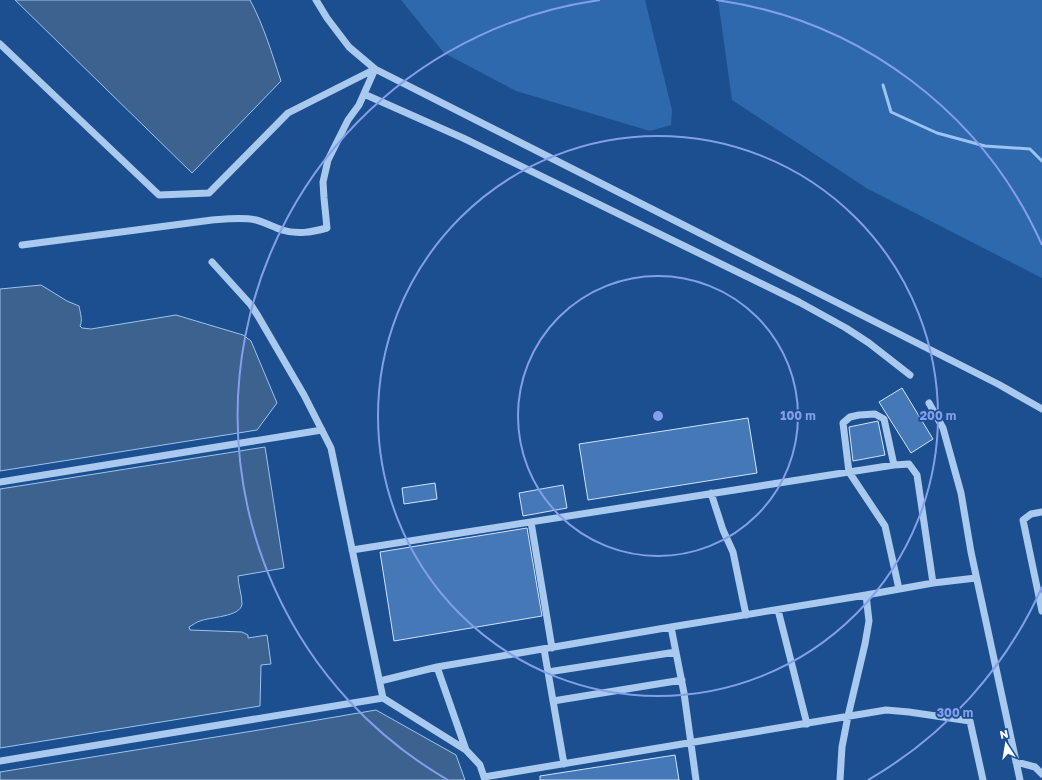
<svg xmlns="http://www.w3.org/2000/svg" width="1042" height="780" font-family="'Golos Text',sans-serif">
  <rect width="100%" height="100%" fill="#1b4f8f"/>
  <path fill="#2e69ad" d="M401,0H645L672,110L671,125L650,131L516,91L444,53Z
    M718,0H1042V278L868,189L732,100Z"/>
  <path fill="#3c6290" stroke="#9cc4f0" d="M15,0H250C264,26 272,54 281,81L192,173Z
    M41,285L67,301L79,306C80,312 83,320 80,326L82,328L91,329L176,315L243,335L251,341L277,403L257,430L0,471V289Z
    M265,447L284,568L238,576C238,584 242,595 242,604C241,617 209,617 200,621C196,622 193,625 189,627L190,630L242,632L248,635V638L267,635L271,664L261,665L260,706L0,748V489Z
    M376,710L456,755L465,780H0V772L265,729Z"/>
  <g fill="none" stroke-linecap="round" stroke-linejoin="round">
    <path stroke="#9cc4f0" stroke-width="3" d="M883,85L891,112L937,133L985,146L1030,149L1042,161"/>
  </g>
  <path fill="#4478b7" stroke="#cfe3fa" d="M902,388L933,439L911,453L879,402Z
    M748,418L757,473L588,500L579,444Z
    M878,421L885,455L853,461L849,427Z
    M435,483L437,499L404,504L402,488Z
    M563,485L567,508L523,516L519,493Z
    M527,528L542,616L394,641L380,552Z
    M675,755L679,780H540V776Z"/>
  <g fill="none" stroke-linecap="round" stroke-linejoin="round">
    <path stroke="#a9c9ee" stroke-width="7" d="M316,0L327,18L349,47L375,69L998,384L1042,409
      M0,44L159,195L209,193L288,113L375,69
      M364,94L463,138L799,302L846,328L869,343L910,375
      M22,245L212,220C226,219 242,217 256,220C264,222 273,227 282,230C297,235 312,232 327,228L324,198L323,182L328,160L348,120L359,105L375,69
      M212,262L251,305L258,316L304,395L331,448L383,698
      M929,403L943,428L961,493L971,552L1020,780
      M894,465L884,419L875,414L859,415L850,417L843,423L849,472L885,526L899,589
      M0,482L322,430
      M711,493L723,530L733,552L746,615
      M1042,512L1031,514L1023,520L1042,611
      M531,522L552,648
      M352,550L849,472L894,465L909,464L917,475L933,583
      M778,610L807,724
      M671,627L684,693L696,780
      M544,649L564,764
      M437,667L466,750
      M548,672L676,652
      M380,681L437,667L671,627L866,595L933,583L976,578
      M553,701L682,680
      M0,761L383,698L466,750L480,765L485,780
      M1016,762L1035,767L1042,774
      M484,777L886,710L909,712L970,721L983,780
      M840,780L842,747L848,716L865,644L869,621L866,595"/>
  </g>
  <g fill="none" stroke="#839eea" stroke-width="2">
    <circle cx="658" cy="416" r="140"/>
    <circle cx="658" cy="416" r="280"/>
    <path d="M1042 587A420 420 0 0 1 868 780M448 780A420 420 0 0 1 600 0M716 0A420 420 0 0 1 1042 245"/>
  </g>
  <circle cx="658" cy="416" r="6" fill="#839eea" stroke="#1b4f8f" stroke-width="2"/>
  <g font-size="12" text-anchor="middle" font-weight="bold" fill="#839eea" stroke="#1b4f8f" stroke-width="3.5" stroke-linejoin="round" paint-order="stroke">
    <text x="798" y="420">100 m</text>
    <text x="938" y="420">200 m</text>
    <text x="955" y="717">300 m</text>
  </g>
  <g transform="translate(1006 744) rotate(348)" stroke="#1b4f8f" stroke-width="3" paint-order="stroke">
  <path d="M0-3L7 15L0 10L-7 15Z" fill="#ffffff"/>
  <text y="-6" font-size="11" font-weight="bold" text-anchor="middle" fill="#ffffff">N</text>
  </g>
</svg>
